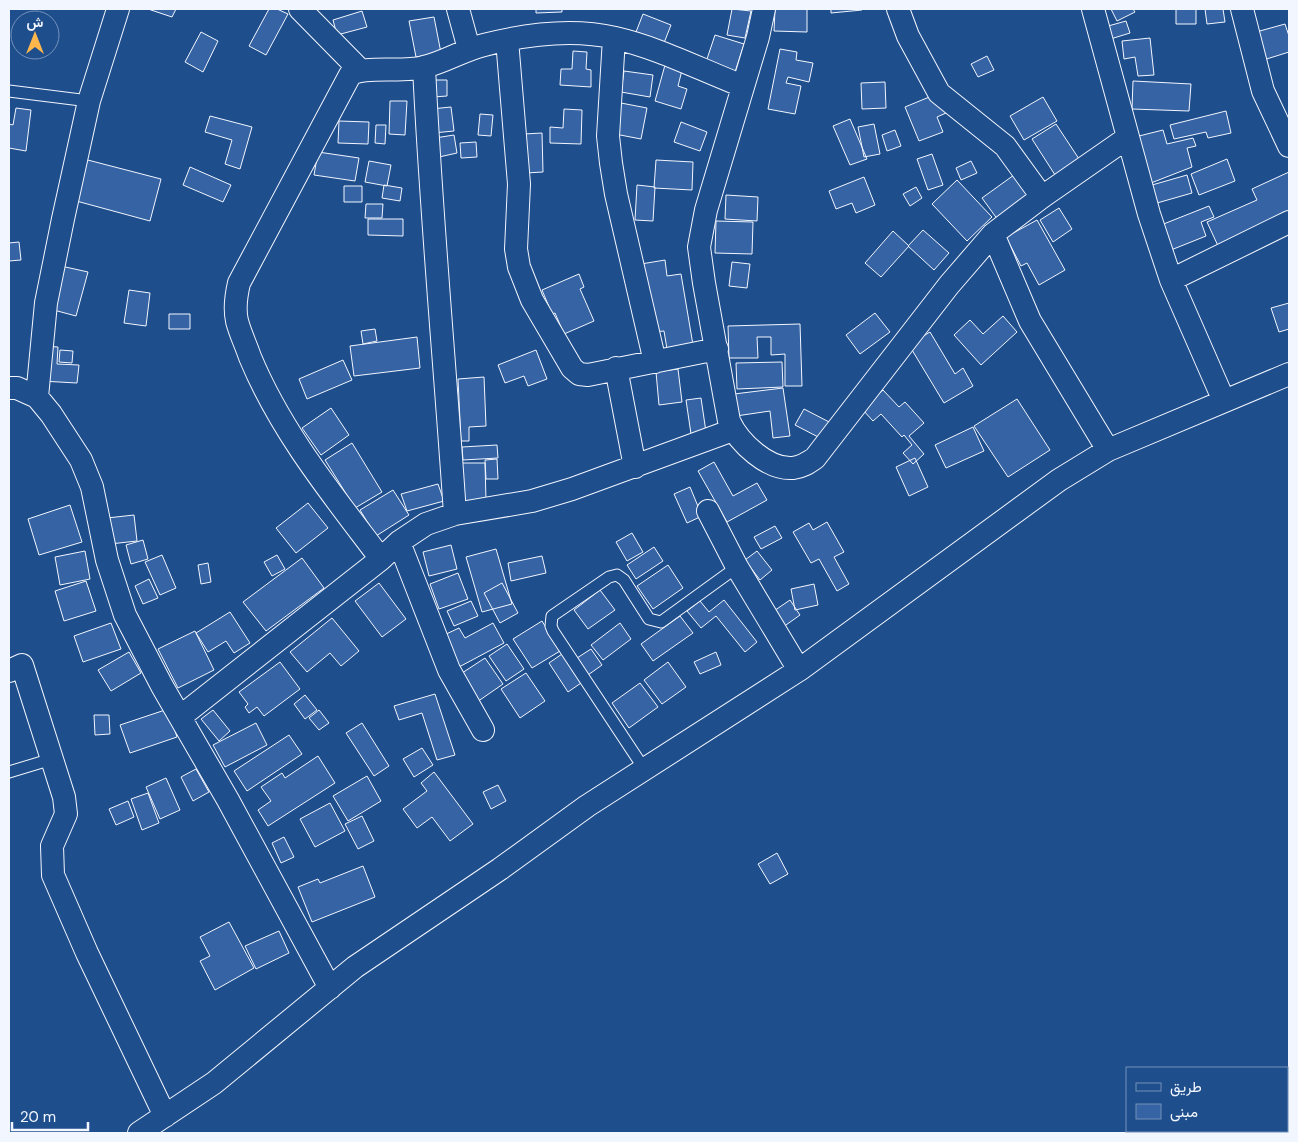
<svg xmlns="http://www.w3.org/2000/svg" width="1298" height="1142" font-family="'DM Sans',Vazirmatn,sans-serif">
  <rect width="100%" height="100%" fill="#1f4e8c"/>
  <path fill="#3563a3" stroke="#f2f6ff" d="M148,9H176L172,17Z
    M269,9H277L288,14L266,55L249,46Z
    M536,9H562V12L536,13Z
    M732,9L751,11L745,38L727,35Z
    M775,9H807V32L774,31Z
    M831,9H862V10L831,13Z
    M1111,9H1133L1135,12L1117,21Z
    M1176,9H1196V24H1176Z
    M1205,9H1223L1225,22L1207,24Z
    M362,11L367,27L337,35L333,20Z
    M643,14L671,25L664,43L636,32Z
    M434,17L441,53L416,57L409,21Z
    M1126,21L1130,33L1104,41L1101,28Z
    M1285,24L1289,36V52L1257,62L1249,34Z
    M201,32L218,41L203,72L185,62Z
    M715,35L744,44L735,72L706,62Z
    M1150,38L1154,75L1138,76L1135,57L1124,59L1122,41Z
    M780,49L797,52L796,60L813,63L809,82L788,77L786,83L801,86L795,114L768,109Z
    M573,51L587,52L586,69L591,70V87L560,85L561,69H572Z
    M987,56L994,70L978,77L971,64Z
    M665,65L682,70L678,86L687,89L681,109L655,101Z
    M624,71L653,75L650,97L621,92Z
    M432,80H447V96L433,97Z
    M1133,81L1191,84L1189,111L1132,109Z
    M885,82L886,108L862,109L861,83Z
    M939,93L946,113L937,117L943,132L919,141L905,107Z
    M1043,97L1057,121L1024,140L1010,116Z
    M390,101H407L405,135L389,134Z
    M621,103L647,108L641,139L615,134Z
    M451,107L454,131L433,133L431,109Z
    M16,108L31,110L26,151L9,148V124L13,125Z
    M564,109L582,110L581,144L550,143V127L563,128Z
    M1226,111L1231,133L1208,138L1206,132L1174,139L1170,125Z
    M480,114L493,115L491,136L478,135Z
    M210,116L252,127L240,169L225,164L232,140L205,132Z
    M850,119L867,159L850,165L833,126Z
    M339,121L369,122L368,144L338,143Z
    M681,122L707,132L700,151L674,142Z
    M874,124L880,154L864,157L858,127Z
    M1056,124L1081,162L1057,178L1032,139Z
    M376,125H386L385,144L375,143Z
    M895,130L901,146L887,151L882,135Z
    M1163,130L1167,144L1193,138L1196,146L1187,148L1192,167L1151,183L1135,137Z
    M542,133L543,172L526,173L524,134Z
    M454,135L457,153L439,157L435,138Z
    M476,142L477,157L461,158L460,143Z
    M318,152L359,158L355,181L314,175Z
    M932,154L943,185L928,190L917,159Z
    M80,158L161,179L150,221L69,199Z
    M1227,159L1235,181L1199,195L1191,174Z
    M656,160L693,162L692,190L654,188Z
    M369,161L391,165L387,186L365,182Z
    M971,161L977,173L961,180L956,168Z
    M190,167L231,185L223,202L183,185Z
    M1289,172V216L1219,248L1207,222L1257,200L1252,189Z
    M1014,175L1030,197L998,220L982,198Z
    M1187,175L1192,193L1157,203L1152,185Z
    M864,177L875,205L856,213L852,203L836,209L829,191Z
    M957,180L992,217L967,241L932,204Z
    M384,185L402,188L400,201L382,198Z
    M637,185L655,187L653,221L635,220Z
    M344,186H362V202H344Z
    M916,187L922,198L910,206L903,194Z
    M726,195L758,197L757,221L725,219Z
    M366,204H383L382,218H365Z
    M1209,206L1214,217L1201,222L1206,236L1166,252L1156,227Z
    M1059,208L1072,229L1053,242L1040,220Z
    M368,219H403V236L368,235Z
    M1037,220L1065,270L1039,285L1027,263L1021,266L1006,237Z
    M716,221L753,222L752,254L715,253Z
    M923,230L949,253L934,270L908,246Z
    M893,231L909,246L881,277L865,263Z
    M19,242L21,260L9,261V243Z
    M665,260L667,276L681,274L693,345L667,349L664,331L653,332L641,264Z
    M732,262L750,264L747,288L729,286Z
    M61,266L88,272L76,316L50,309Z
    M579,274L584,287L580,289L594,321L564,334L555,313L552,314L542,290Z
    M129,290L150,293L146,326L124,323Z
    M1289,303V329L1279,332L1271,308Z
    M875,313L890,332L860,354L846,335Z
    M169,314H190V329H169Z
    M1003,316L1017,332L981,365L954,335L970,320L983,334Z
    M800,324L802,386H785V354L771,355V337H757L758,358H729L728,326Z
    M375,329L377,341L363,344L361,331Z
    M930,332L955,374L963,368L973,386L944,403L909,345Z
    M417,337L420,368L354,376L350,346Z
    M43,346L58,347L57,364L79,365L77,383L41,381Z
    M60,350L73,351L72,363L59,362Z
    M536,350L547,379L528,386L524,376L505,383L498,365Z
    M343,360L352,380L307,399L299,379Z
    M782,362L783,387L737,389L736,363Z
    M678,369L682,402L659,405L656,372Z
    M484,377L486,426L469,427V441H461L458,379Z
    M783,388L790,436L773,438L770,411L736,416L734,394Z
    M883,390L899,407L905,402L924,423L909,436L924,454L913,464L903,453L912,445L904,435L902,437L881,414L873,421L862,409Z
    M701,398L706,432L691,434L686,400Z
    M1017,399L1050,450L1008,477L974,426Z
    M331,408L349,435L321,455L302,428Z
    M804,409L833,424L824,440L795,425Z
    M973,427L984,451L946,468L935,445Z
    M352,443L382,492L355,508L325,460Z
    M497,445L498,458L463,460L462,447Z
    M915,458L928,487L909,496L896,467Z
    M497,459L498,479H486L485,460Z
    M714,462L733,496L757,483L767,500L727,522L698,471Z
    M462,463H485L486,501L463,502Z
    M438,484L444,501L407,511L401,494Z
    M690,487L702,516L687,523L674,494Z
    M393,490L409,515L376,536L360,510Z
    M308,503L328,528L296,553L276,528Z
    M70,505L82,542L39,555L28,519Z
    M134,515L137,541L110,544L107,518Z
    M827,522L844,552L834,557L849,584L837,591L819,559L811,563L793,532L809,523L813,530Z
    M775,526L782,538L761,549L754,537Z
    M632,533L643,552L627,561L616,542Z
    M143,540L148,559L131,564L126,545Z
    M451,545L457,569L429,576L423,552Z
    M654,547L663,561L636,579L627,565Z
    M496,549L512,604L482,612L466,557Z
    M85,551L90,579L60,585L55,557Z
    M757,551L772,570L760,580L745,560Z
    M162,555L176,588L160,595L145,562Z
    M277,555L285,569L272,576L264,562Z
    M542,556L546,573L511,581L508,563Z
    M302,558L324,588L266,631L243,602Z
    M208,563L211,582L201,584L198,565Z
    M668,565L683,588L653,609L637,586Z
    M458,573L468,599L439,609L430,584Z
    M149,579L158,598L143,604L135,586Z
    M86,581L96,611L64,621L55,591Z
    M379,583L406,619L382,637L355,601Z
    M502,583L518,613L500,623L484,593Z
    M814,584L818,605L795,610L791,589Z
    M600,590L615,610L588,629L574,610Z
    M724,600L757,642L745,652L716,616L701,628L687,611L700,601L709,612Z
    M790,600L800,615L779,630L768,615Z
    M471,601L478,616L454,626L447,611Z
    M230,612L250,643L234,653L226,641L208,652L196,633Z
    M680,616L693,633L653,661L641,644Z
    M332,618L359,651L341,666L330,653L307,672L290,652Z
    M542,621L560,651L532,668L513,639Z
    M111,623L121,649L83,662L74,636Z
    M493,623L504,643L459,667L442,636L459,628L465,638Z
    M620,623L631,639L603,660L591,645Z
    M195,631L214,670L178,688L158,649Z
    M507,644L524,669L506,681L489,656Z
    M591,649L602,665L588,675L577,658Z
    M129,652L141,673L111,691L98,670Z
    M716,652L721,665L700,674L694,662Z
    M562,654L581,683L568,692L549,663Z
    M485,658L503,684L477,702L459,675Z
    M280,662L300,689L264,716L257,707L249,713L245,707L248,704L239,692Z
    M668,662L686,687L662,704L644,680Z
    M526,673L545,701L520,718L501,689Z
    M640,683L658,707L629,728L612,703Z
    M435,694L455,755L437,760L422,713L399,720L394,706Z
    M305,695L317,710L305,719L294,704Z
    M168,709L177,737L130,753L120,725Z
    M213,710L230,731L219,741L201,719Z
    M319,710L329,723L319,730L309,718Z
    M94,715H109L110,734L95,735Z
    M256,723L267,745L225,767L213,745Z
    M362,723L389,766L374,776L346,733Z
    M289,735L302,754L247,791L234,771Z
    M422,748L433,765L414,777L403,759Z
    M318,756L335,783L268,826L258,810L271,801L261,787L282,773L285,778Z
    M196,769L209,792L193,801L181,777Z
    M434,772L473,824L450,841L432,817L417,828L403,809L427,791L421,783Z
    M367,776L381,801L348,821L333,796Z
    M166,778L180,810L160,819L146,787Z
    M498,785L506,801L491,809L483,792Z
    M148,793L159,823L142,830L131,799Z
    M128,801L134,817L116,825L109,809Z
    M330,803L345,831L315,847L300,819Z
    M362,816L374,841L358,849L345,824Z
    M284,837L294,857L281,863L272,843Z
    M777,853L788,874L770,884L758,864Z
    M363,866L375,897L312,922L298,887L318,879L320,883Z
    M229,922L254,968L215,990L200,961L210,956L200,937Z
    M279,931L289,953L256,969L245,946Z"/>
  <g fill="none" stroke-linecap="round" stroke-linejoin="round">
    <defs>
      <path id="service" d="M9,91L89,101
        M645,770L553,631L551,626L552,616L609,577L617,575L624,580L649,619L661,622L737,567
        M9,772L52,759"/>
      <path id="minor" d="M300,9L360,70
        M458,9L469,49
        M764,9L758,37L706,210L699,247L704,283L729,421C739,443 768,470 793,468C802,467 808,463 815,458L949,285L993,234L1042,197L1127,138
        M898,9L908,36L939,93L1005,146L1042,197
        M1093,9L1149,214L1171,280L1224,401
        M1242,9L1263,91L1289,146
        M614,38L608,136L611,163L616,194L655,362
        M507,40L519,184L516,249L519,267L532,300L572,368L579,374L588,375L717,349
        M424,67C431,216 445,365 455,514
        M993,234L1030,321L1108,450
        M1171,280L1289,222
        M616,368L635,467
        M9,388H17L37,397L51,414L81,460L92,487L107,560L125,615L162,686L228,800L330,988
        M37,397L46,303L63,219L89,101L118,9
        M708,511L737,567L799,670
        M399,542L449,670L483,730
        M381,559C332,494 281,432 250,357C246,345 240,333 237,321C234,308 236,296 239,283L350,75C363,65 403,73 424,67C445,62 463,50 484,45C527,34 572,28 615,38C659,48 701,70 743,86
        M9,671L22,665L64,797L66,814L52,846L53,875L87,953L165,1116
        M180,717L381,559L399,542L426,524L455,514L532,501L572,489L733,430
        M139,1133L214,1083L355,967L500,869L587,806L799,670L1059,480L1108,450L1289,374"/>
    </defs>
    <use href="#service" stroke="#f2f6ff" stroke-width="13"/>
    <use href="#minor" stroke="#f2f6ff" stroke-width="24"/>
    <use href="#service" stroke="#1f4e8c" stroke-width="11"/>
    <use href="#minor" stroke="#1f4e8c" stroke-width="22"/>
  </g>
  <rect width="1298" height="1142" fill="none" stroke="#f2f6ff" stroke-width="20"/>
  <rect x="1126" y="1067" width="162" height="65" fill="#1f4e8c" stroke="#7391ba"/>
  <rect x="1136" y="1083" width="25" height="8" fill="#1f4e8c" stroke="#7391ba"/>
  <text x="1170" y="1092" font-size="15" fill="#f2f6ff">طريق</text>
  <rect x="1136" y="1104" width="25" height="15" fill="#3563a3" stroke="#7391ba"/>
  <text x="1170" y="1117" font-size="15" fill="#f2f6ff">مبنى</text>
  <g transform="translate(35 35)"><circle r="24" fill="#1f4e8c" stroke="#7391ba"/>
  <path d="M0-4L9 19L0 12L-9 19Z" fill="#ffb74d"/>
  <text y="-8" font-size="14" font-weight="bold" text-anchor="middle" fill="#f2f6ff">ش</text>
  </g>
  <path d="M12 1122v8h76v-8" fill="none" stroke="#f2f6ff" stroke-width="2.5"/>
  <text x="20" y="1122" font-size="15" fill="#f2f6ff" stroke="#1f4e8c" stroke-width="4" paint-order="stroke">20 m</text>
</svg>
